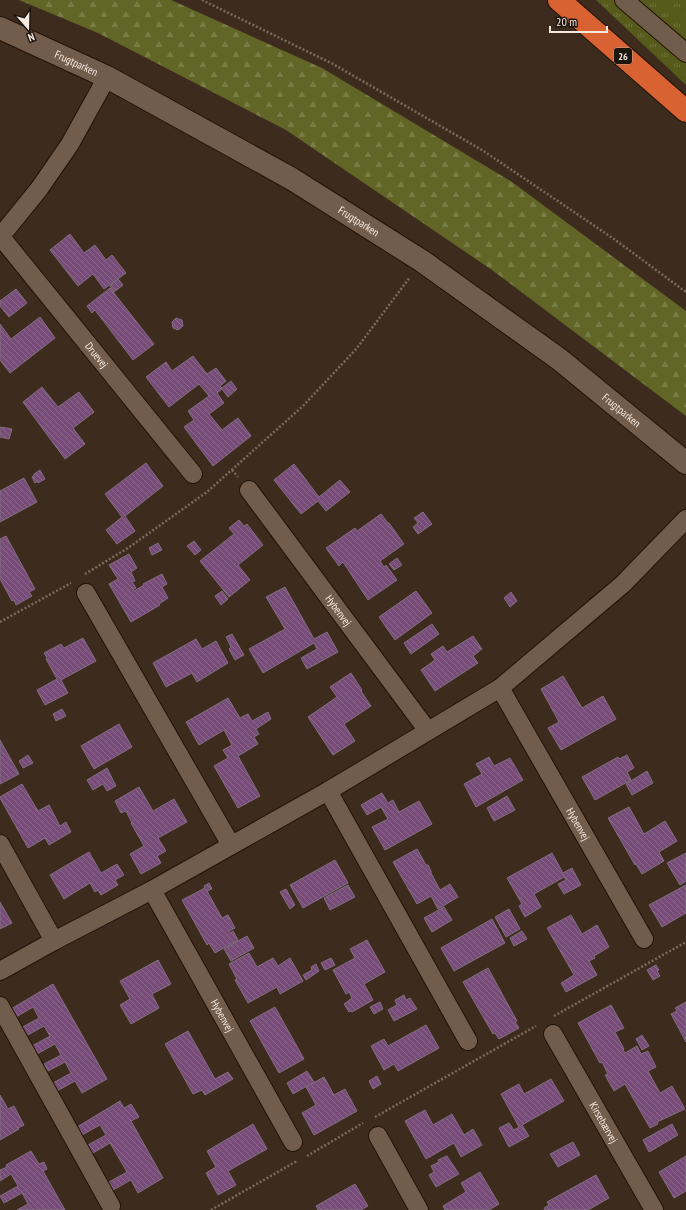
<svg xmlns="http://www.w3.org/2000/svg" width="686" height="1210" font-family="'PT Sans Narrow',sans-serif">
  <defs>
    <pattern id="grass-tufts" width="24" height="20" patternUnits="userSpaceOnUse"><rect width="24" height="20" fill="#565b1b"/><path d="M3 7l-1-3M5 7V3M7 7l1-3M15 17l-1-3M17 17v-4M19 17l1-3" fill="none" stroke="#6f733c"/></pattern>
    <pattern id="forest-firs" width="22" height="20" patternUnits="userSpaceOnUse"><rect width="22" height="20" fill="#616626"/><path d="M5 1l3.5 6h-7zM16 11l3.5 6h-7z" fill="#787c45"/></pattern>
    <pattern id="building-back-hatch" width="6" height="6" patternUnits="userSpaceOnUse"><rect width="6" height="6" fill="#784c78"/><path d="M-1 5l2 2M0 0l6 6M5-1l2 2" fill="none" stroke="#8c668b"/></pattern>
  </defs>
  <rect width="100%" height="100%" fill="#3d2b1d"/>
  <path fill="url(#grass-tufts)" d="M596,0H686V85Z"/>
  <path fill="url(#forest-firs)" d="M19,0H171L322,68L512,182L686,311V416L492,270L286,130L98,33Z"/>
  <path fill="url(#building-back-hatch)" stroke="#806e80" d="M70,234L84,253L95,245L106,260L112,255L126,273L104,289L93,274L78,286L50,250Z
    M118,279L123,285L114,292L110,286Z
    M110,288L154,344L133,360L95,310L92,313L87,306Z
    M16,289L27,303L9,317L0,306V301Z
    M40,317L55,338L10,373L0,360V324L11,339Z
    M176,318L182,320L183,326L178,330L173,328L172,322Z
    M193,356L207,374L216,368L226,381L220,386L222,388L231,381L237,389L228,397L222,389L217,393L224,403L209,414L222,430L238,418L251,436L213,466L184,427L194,420L188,411L209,396L199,384L169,407L146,377L166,362L172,371Z
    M42,387L58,407L79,392L94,412L73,428L85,444L65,459L23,402Z
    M0,427L12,429L9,439L0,437Z
    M146,463L163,486L125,516L135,531L117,544L106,530L122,517L105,494Z
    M294,464L319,497L340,480L350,492L326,511L318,501L301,514L274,480Z
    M40,470L45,479L38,483V481L35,483L32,477L34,475V474Z
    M24,478L37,502L0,522V491Z
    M423,512L432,524L418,534L413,527L418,523L414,518Z
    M381,514L388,523H389L404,544L380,561L384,567L386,565L397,580L368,600L343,562L339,566L326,548L355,528L357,531Z
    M239,520L244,526L247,524L263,545L238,565L250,580L229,597L200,561L234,534L229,528Z
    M6,536L35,589L29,592L32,596L16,605L14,600L12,601L0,579V539Z
    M194,541L201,550L195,555L187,546Z
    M158,543L162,550L152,555L149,548Z
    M129,554L137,568L131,572L135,581L132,582L136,588L133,589L134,591L144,585L143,584L162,574L167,584L162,587L168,598L159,604L160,605L131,622L109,584L118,579L109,565Z
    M397,558L402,565L394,570L389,564Z
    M285,587L314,639L327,632L338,652L307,669L301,658L317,649L314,643L263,673L249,649L285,629L266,597Z
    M222,591L228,599L221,605L215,596Z
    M416,591L432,613L395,640L379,617Z
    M511,592L517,601L510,607L504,598Z
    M432,624L439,634L411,654L404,643Z
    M232,634L244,655L235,660L229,649L231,647L226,637Z
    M473,636L482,649L473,656L478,663L435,691L421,670L435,660L431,654L443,646L447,652Z
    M83,638L96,661L61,680L68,693L45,705L37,690L57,679L46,659L47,658L44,653L61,644L64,648Z
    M196,639L202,649L216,641L228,663L197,682L192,673L166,687L153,663Z
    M351,673L362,690L361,691L371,706L344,724L355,741L333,755L308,717L337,697L330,687Z
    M563,676L582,708L603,696L616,719L561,750L548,728L559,722L541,689Z
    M228,698L240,718L248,714L252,721L268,712L271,719L256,729L259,734L254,737L258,744L238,756L260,796L238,808L214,766L228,758L223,750L232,745L224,730L199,745L186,722Z
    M62,709L66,716L56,721L53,714Z
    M119,724L132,747L94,769L81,746Z
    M0,740L19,774L0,784Z
    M28,755L33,763L23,768L19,761Z
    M627,755L634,768L627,772L631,780L595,800L582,777L618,757L619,759Z
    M489,757L494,766L510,758L523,780L476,807L464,784L482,774L476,764Z
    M107,768L116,786L107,791L103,784L93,790L87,780Z
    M647,771L653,783L632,795L626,784Z
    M22,784L38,811L49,805L60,826L66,822L71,832L49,845L45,838L28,848L0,798V797Z
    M139,787L153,811L174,799L187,822L158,838L166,851L157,856L161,863L141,874L130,854L144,846L131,823H132L126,811L121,813L115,801Z
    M382,793L388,803L393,800L399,812L419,801L432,824L385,850L372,827L388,819L381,807L367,815L361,805Z
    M507,796L515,810L494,821L487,808Z
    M629,807L644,834L665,821L677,841L659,852L664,861L642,874L636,864L635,865L608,818Z
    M417,849L426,865H428L431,871V873L440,890L450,884L458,897L438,909L431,896L417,904L393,862Z
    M89,852L101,873L117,864L124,875L115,880L118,885L101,895L98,890L95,892L90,883L64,899L50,875Z
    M552,853L563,873L572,868L581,885L564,894L558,884L566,880L564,877L534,894L541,907L525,917L519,906L522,904L507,878Z
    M686,853V881L680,885L667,863Z
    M335,860L348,883L303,908L290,885Z
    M209,883L212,889L207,891L222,918L228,915L235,928L229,931L230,933L233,931L238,940L215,953L209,943L207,945L182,900L205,888L204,886Z
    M348,885L355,897L330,910L324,898Z
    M686,885V913L662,927L649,905Z
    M286,889L295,905L290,909L280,892Z
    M0,902L12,923L0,929Z
    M444,907L452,920L432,932L424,918Z
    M509,909L520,929L506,937L495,917Z
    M571,915L582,934L597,925L609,947L594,956L595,958L589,961L597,975L566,992L561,983L574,975L547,928Z
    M492,919L505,943L454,971L441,948Z
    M522,931L527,939L514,946L510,938Z
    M247,936L254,948L231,961L224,949Z
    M367,940L385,972L364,984L373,1000L352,1012L351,1011L349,1012L344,1004L352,998L349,992L346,994L333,970L355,958L350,949Z
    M249,953L257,967L273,958L278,966L290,958L303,981L280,994L277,987L248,1003L235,980L237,979L229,964Z
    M331,958L335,965L325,970L321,963Z
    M158,960L171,984L152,994L159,1008L131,1024L120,1005L130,999L120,981Z
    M316,964L319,971L306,980L303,975L312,970L311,967Z
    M656,965L659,970L657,971L660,976L653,980L647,970Z
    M488,968L517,1021L515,1022L519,1028L499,1039L495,1033L493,1034L463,982Z
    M53,984L107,1079L82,1093L75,1081L57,1091L53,1083L71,1073L65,1062L48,1071L44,1064L61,1055L55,1044L37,1054L32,1046L50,1036L44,1026L26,1036L21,1028L39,1018L33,1007L16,1017L11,1009Z
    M404,995L406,1000L410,998L417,1009L394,1021L388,1010L397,1005L395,1000Z
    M380,1002L383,1009L374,1014L370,1007Z
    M686,1002V1042L671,1014L677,1011L675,1008Z
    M611,1005L624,1028L615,1032L624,1049L623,1050L625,1053L637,1046L641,1054L648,1051L656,1067L648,1071L660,1093L672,1086L685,1109L657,1122L658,1124L650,1128L625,1084L614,1091L605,1075L608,1074L602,1062L600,1063L578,1023Z
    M275,1007L304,1059L279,1073L250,1021Z
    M426,1025L439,1048L398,1071L394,1064L384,1070L371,1046L384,1039L388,1046Z
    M188,1031L215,1079L228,1072L233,1079L205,1095L202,1090L193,1094L165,1044Z
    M642,1035L649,1046L642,1050L636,1039Z
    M307,1071L314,1082L293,1094L287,1083Z
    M377,1076L381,1084L373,1089L369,1081Z
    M324,1077L334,1095L345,1089L357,1111L314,1135L302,1113L316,1105L306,1087Z
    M551,1079L564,1101L522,1125L529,1136L509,1147L499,1128L509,1123L514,1130L519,1127L501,1094L519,1084L524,1094Z
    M0,1095L8,1109L14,1106L24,1125L18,1128L19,1129L0,1140Z
    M120,1101L124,1108L131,1104L139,1117L131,1121L163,1178L138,1193L131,1180L113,1190L109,1182L127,1172L110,1143L93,1153L88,1145L106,1135L100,1125L82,1135L77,1127Z
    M425,1110L433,1125L452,1114L464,1135L473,1129L482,1145L461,1157L454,1143L426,1159L405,1121Z
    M253,1124L267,1149L228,1171L236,1185L218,1195L206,1173L216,1167L207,1151Z
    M672,1124L678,1135L649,1152L643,1140Z
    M573,1142L580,1155L558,1167L550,1154Z
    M31,1151L39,1164L44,1162L47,1169L43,1171L65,1210H17L28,1204L22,1193L4,1203L0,1196L18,1186L11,1174L0,1181V1170L7,1167L6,1165Z
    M447,1156L459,1174L436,1187L429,1175L434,1172L431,1166L439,1162L438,1160Z
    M686,1156V1191L674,1198L659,1172Z
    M480,1172L499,1204L489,1210H445L443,1206L466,1192L461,1183Z
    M596,1175L609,1198L588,1210H545L544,1208L549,1205L547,1202Z
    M355,1184L368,1206L361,1210H318L316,1206Z"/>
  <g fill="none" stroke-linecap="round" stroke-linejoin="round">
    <defs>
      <g id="street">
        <path d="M624,0L686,53"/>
        <path d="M0,237L39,189L70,144L107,77"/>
        <path id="s1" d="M1,237L193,474"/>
        <path id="s2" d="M249,490L428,731"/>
        <path d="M86,593L231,845"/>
        <path id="s3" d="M500,688L644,939"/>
        <path d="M328,791L468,1041"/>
        <path d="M0,844L54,941"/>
        <path id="s4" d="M152,890L293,1142"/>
        <path d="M0,971L54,941L152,890L328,791L500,688L623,584L686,519"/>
        <path d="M0,1006L111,1206"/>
        <path id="s5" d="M553,1034L654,1210"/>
        <path d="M378,1136L419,1210"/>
      </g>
      <g id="secondary">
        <path id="s6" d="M0,28L107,77L292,179L422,261L559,359L686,463"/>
      </g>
      <path id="highway" d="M559,0L686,111"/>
    </defs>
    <use href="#street" stroke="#231306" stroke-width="20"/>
    <use href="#secondary" stroke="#231306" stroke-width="24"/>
    <use href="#highway" stroke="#231306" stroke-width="24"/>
    <path stroke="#7b6b5f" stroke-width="2.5" stroke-dasharray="2 2" stroke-linecap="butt" d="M202,0L333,64L482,150L614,239L686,292
      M232,470L238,477
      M85,574L128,548L207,492L303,406L357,348L410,277
      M0,622L71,583
      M554,1016L686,942
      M375,1117L536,1026
      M307,1156L363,1123
      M211,1210L297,1161"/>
    <use href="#street" stroke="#725d4d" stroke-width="18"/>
    <use href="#secondary" stroke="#725d4d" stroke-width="22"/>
    <use href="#highway" stroke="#d96233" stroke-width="22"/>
  </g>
  <g text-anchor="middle" stroke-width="3" stroke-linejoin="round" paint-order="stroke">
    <rect fill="#1e150f" stroke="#b4a9a1" stroke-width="1" x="614" y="48" width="18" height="16" rx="3"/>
    <g font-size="10" font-weight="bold" fill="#f5e9e0">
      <text x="623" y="60">26</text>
    </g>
    <g font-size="11" fill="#f5e9e0" stroke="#1e150f">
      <text dy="4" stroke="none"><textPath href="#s6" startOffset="84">Frugtparken</textPath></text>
      <text dy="4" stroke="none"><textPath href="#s6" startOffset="408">Frugtparken</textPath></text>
      <text dy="4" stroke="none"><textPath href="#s1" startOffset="152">Druevej</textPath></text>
      <text dy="4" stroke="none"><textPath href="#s6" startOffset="732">Frugtparken</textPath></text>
      <text dy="4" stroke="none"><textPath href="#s2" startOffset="150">Hybenvej</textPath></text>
      <text dy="4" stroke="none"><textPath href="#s3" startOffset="157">Hybenvej</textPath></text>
      <text dy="4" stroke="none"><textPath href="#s4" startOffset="144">Hybenvej</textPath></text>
      <text dy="4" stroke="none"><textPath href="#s5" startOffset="102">Kirsebærvej</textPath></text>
    </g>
  </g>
  <g transform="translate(28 28) rotate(160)" stroke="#1e150f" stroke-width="3" paint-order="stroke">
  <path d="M0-3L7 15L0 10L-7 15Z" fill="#f5e9e0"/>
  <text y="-6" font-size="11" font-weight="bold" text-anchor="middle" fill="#f5e9e0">N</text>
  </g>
  <path d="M550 26v6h57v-6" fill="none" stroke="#f5e9e0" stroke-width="2"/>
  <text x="556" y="26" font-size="12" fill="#f5e9e0" stroke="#1e150f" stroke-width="3" paint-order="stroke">20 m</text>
</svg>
